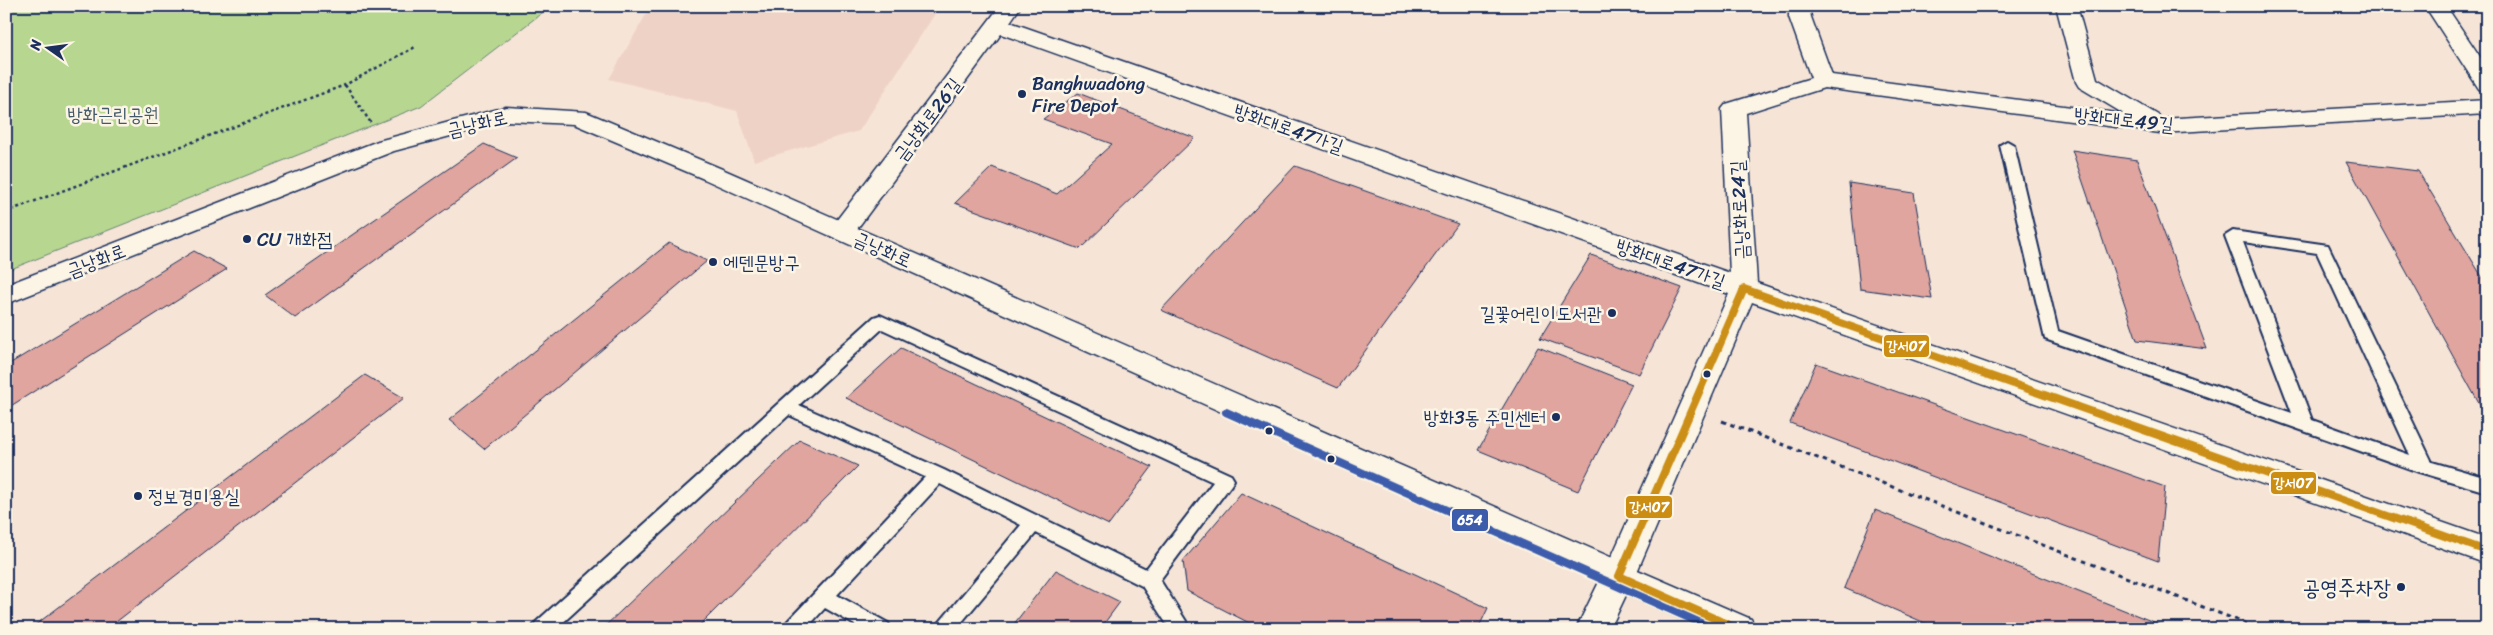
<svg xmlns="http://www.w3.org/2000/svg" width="2493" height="635" font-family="Sriracha,'Poor Story',sans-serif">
  <rect width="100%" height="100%" fill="#f6e5d7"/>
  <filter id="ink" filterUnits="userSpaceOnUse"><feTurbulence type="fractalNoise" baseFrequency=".02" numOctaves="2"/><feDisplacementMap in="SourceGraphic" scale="10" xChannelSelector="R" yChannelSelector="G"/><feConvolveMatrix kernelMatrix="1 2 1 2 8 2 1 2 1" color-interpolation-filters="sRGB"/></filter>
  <g filter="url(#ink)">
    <path fill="#efd2c6" d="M651,6H940L859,131L754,161L737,111L609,79Z"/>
    <path fill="#b7d790" stroke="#698377" d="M6,6H551L421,106L6,271Z"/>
    <path fill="#dfa59e" stroke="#1b2f5e" d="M1078,93L1195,138L1080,249L955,203L992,167L1057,194L1112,144L1043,119Z
      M484,144L517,158L295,318L265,295Z
      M2072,150L2137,160L2207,349L2137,340Z
      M2346,162L2418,171L2487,285V418Z
      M1295,166L1458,224L1338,388L1161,310Z
      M1849,183L1914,193L1932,299L1860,289Z
      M669,243L707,261L484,449L449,420Z
      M194,251L227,269L6,409V366Z
      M1591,255L1682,288L1639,374L1540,338Z
      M1538,347L1632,384L1578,491L1478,450Z
      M901,348L1152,467L1109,525L846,398Z
      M1816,363L2165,487L2158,561L1790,423Z
      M365,375L404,398L107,629H30Z
      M800,440L858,466L696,629H602Z
      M1241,493L1488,608L1478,629H1261L1187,591L1183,561Z
      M1875,510L2171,629H1939L1844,588Z
      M1056,570L1120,602L1100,629H1010Z"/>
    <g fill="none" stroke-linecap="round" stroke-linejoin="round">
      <defs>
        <path id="service" d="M2007,141L2014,145L2058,331L2292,413L2225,236L2233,231L2328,245L2432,462L2487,478V492L2419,472L2045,339L2000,145ZM2243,242L2317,253L2410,455L2312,420Z
          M880,315L1231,475L1234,480L1231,485L1160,580L1191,629H1170L1142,586L1036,533L956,629H934L1021,525L940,484L837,595L888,623L891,629H862L825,608L806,629H783L786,623L925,477L789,415L556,629H532L535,623L874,317ZM882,329L1213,482L1146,569L944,470L799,405Z"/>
        <path id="minor" d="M1000,6H1021L1010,22L1730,273L1722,109L1726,104L1811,78L1789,17V6H1809L1811,17L1832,75L2124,114L2079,87L2076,82L2056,6H2077L2097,79L2158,115L2161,119L2487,100V114L2160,133L1824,88L1746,113L1757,283L2487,538V564L1752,302L1631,586L1619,590L1607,586L1603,576L1729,294L1001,34L851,237L842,239L833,237L829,231L833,225Z
          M2425,6H2446L2487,67V91L2479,89Z"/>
        <path id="tertiary" d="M506,107L586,112L722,169L1631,566L1635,576L1610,629H1576L1599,582L704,179L574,124L507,121L394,151L6,304V285L378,141Z"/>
        <path id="secondary" d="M1619,562L1751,619L1756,629H1703L1607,586L1603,576L1607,566Z"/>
      </defs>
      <use href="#service" stroke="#1b2f5e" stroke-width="4"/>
      <use href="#minor" stroke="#1b2f5e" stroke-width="3"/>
      <use href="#tertiary" stroke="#1b2f5e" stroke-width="3"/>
      <use href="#secondary" stroke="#1b2f5e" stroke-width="3"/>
      <path stroke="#1b2f5e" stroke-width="2.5" stroke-dasharray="3 3" stroke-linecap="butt" d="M345,85L371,123
        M6,212L345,85L417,46"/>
      <path stroke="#1b2f5e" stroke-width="3" stroke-dasharray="4.5 4.5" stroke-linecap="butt" d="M1722,421L2260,629"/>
      <use href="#service" fill="#fcf5e5" fill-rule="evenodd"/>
      <use href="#minor" fill="#fcf5e5" fill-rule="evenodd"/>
      <use href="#tertiary" fill="#fcf5e5" fill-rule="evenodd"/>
      <use href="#secondary" fill="#fcf5e5" fill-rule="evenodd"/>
      <defs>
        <path id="bus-1" d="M1738,629L1619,576L1744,289L2487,551"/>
        <path id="bus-2" d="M1226,412L1714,629"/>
      </defs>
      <use href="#bus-1" stroke="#fcf5e5" stroke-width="12"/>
      <use href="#bus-2" stroke="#fcf5e5" stroke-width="12"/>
      <use href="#bus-1" stroke="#cb8e13" stroke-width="8"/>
      <use href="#bus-2" stroke="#3d5bab" stroke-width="8"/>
    </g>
  </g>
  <g fill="#1b2f5e" stroke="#fcf5e5" stroke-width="2">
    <circle cx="1022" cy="94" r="5"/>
    <circle cx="247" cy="239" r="5"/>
    <circle cx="713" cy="262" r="5"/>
    <circle cx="1612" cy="313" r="5"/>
    <circle cx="1707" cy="374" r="4.5"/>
    <circle cx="1556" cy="417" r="5"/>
    <circle cx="1269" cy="431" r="4.5"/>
    <circle cx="1331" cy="459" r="4.5"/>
    <circle cx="138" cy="496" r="5"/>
    <circle cx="2401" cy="587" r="5"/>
  </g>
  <g text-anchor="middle" stroke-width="5" stroke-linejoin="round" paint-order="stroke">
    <g font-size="19" fill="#1b2f5e" stroke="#fcf5e5" text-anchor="start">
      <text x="1032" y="90">Banghwadong<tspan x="1032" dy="22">Fire Depot</tspan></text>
      <text x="257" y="246">CU 개화점</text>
      <text x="723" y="269">에덴문방구</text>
      <text x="1602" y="320" text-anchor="end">길꽃어린이도서관</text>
      <text x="1546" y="424" text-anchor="end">방화3동 주민센터</text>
      <text x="148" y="503">정보경미용실</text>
    </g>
    <g font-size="19" fill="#42596a" stroke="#fcf5e5">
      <text x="113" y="121">방화근린공원</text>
    </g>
    <g font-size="19" fill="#1b2f5e" stroke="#fcf5e5">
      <text transform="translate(927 119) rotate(-53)" y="7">금낭화로26길</text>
      <text transform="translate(2124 119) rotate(6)" y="7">방화대로49길</text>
      <text transform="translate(477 123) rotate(-13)" y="7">금낭화로</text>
      <text transform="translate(1289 128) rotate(19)" y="7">방화대로47가길</text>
      <text transform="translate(1739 210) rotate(-93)" y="7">금낭화로24길</text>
      <text transform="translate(883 249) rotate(24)" y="7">금낭화로</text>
      <text transform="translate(96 260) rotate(-21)" y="7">금낭화로</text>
      <text transform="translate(1671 263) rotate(19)" y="7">방화대로47가길</text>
    </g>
    <g font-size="22" fill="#1b2f5e" stroke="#fcf5e5" text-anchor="end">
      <text x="2391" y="595">공영주차장</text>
    </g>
  </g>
  <g stroke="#fcf5e5" stroke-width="2">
    <rect x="1883" y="334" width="47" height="24" rx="5" fill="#cb8e13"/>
    <rect x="2270" y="471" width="47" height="24" rx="5" fill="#cb8e13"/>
    <rect x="1625" y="495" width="48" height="24" rx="5" fill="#cb8e13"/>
    <rect x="1451" y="508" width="38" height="24" rx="5" fill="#3d5bab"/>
  </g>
  <g font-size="14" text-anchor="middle" font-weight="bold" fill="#fff">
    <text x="1906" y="351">강서07</text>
    <text x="2293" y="488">강서07</text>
    <text x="1649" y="512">강서07</text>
    <text x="1470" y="525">654</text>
  </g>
  <rect width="2493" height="635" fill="none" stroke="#fcf5e5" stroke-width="25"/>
  <rect x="12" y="12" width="2468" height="610" fill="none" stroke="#1b2f5e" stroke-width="2" filter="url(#ink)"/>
  <g transform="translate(48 48) rotate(284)" stroke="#fcf5e5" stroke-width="4" paint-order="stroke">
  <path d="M0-4L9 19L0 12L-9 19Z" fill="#1b2f5e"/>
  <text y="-8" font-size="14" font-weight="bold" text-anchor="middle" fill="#1b2f5e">N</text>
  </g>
</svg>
